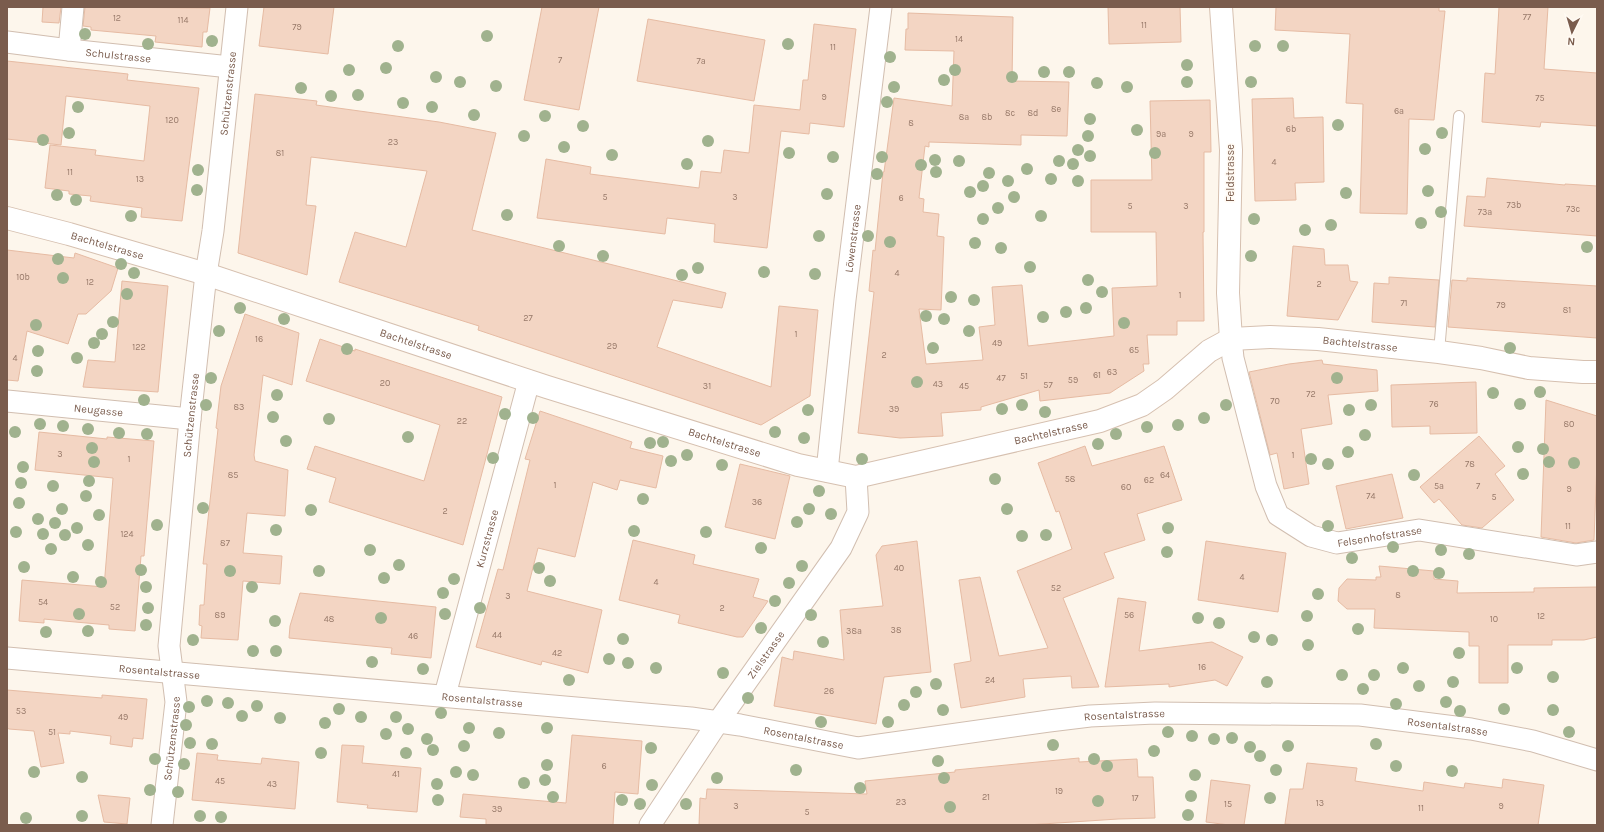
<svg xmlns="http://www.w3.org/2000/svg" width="1604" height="832" font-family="Karla,sans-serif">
  <rect width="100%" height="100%" fill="#fdf6ec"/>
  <path fill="#f3d5c3" stroke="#e6bba3" d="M43,7H61L59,23L42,22Z
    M85,7L210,8L207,32H203L202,47L155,42L156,36L91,30V27L83,26Z
    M264,7H334L328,54L259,46Z
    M542,7H599L579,110L524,100Z
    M1108,7H1180L1181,42L1109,44Z
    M1276,7H1439V11H1445L1434,120L1409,119L1407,214L1360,213L1363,104L1346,103L1350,34L1275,30Z
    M1499,7H1548L1544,69L1597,73V126L1541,122L1540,127L1482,122L1485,73L1495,74Z
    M908,13L1013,17L1012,81L1069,82L1067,136L1021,135V145L929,142V147L925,146L919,198L924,199L923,212L939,214L937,236L944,237L941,310L919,309L926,364L983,360L979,327L995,325L992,287L1022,285L1028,346L1114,336L1112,288L1157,286L1156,232H1091V180H1152L1150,101L1210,100L1211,152H1204V232H1203L1204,321H1177V335H1147L1149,364H1143L1144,371L1110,393L1040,401L1039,390L981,407V410L941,413L943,436L900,438L858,433L874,292L869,291L873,250L875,251L883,172H884L894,98L952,106L954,51L905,50L906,29H908Z
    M648,19L765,40L754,101L637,81Z
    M814,24L856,29L844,127L810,123L809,134L781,131L767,248L714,242L715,224L667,218L665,234L537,218L546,159L591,167L590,174L699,188L701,171L721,173L724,150L749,153L754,105L800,110L803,80H808Z
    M7,61L128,74L127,80L199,88L182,221L141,217L142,208L90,201L91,196L69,194V191L45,188L50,145L96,150L95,155L144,161L150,106L66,96L61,145L7,139Z
    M255,94L317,101L316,105L439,122L496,133L472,230L726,293L722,308L673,300L657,347L771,387L779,306L818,310L810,396L761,425L478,330L479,326L339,282L355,232L406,247L427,171L311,157L306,205L316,206L307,275L238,253Z
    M1293,98L1294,118L1323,117L1324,182L1295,183L1296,200L1255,201L1252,99Z
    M1487,178L1565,185V184L1597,186V236L1464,226L1467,196L1485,197Z
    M1293,246L1324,249L1325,265H1348L1350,281L1358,282L1338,320L1287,316Z
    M7,250L74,258L75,253L118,268L111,291L86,314H78L68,344L27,331L18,381L7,380Z
    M1389,277L1439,280L1435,327L1372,322L1374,283L1389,284Z
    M1467,278L1597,286V338L1448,327L1452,280L1467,281Z
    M122,281L168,286L158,392L83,387L88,360L115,362Z
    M245,314L299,333L292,385L263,375L254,455L255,461L288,470L285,516L247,513L243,553L282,556L280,584L243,581L238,640L201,638L202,626L199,625L200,605H204L207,564H203L218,429L216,428L221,386Z
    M320,339L355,351V349L502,397L463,545L329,502L336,478L307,469L315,446L424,481L440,425L306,381Z
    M1322,360L1323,364L1377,370L1378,391L1328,395L1332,424L1301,429L1309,484L1284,489L1277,453L1270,455L1249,372L1289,364Z
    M1476,382L1477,433L1430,434V426L1392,427L1391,385Z
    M1546,400L1597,416V462L1594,540L1576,543L1541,537Z
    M540,411L632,442L630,448L663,456L656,488L620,480L617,490L593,482L575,557L538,548L527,591L602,610L588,673L542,661L541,665L476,647L498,569L503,570L530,460L525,459Z
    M39,432L107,439V437L154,441L144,556H141L135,631L109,629V625L64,621L44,619V623L19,621L22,580L104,587L113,478L35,470Z
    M1479,436L1505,466L1495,474L1514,500L1482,528L1462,525L1439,499L1434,503L1420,487Z
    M1085,446L1092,466L1164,446L1182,500L1137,514L1145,540L1104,553L1114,578L1063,598L1099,687L1072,688L1071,676L1023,679L1025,697L961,708L954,664L971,661L959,580L980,577L999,656L1048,648L1017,571L1072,549L1059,511L1056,512L1038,463Z
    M740,464L790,476L775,539L725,527Z
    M1392,474L1403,518L1346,529L1336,486Z
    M633,540L695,555L693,564L759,579L753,597L768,601L743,637H737L678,623L680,615L619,600Z
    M917,541L931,672L884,677L876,724L774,706L782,657L793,660L794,651L844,660L840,610L883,606L876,555L882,546Z
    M1206,541L1286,553L1278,612L1198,600Z
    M1379,566L1434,571V579L1458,581L1457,593L1534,592V588L1597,587V637L1584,640H1552V645H1508V683H1479V646H1469V632L1374,628L1375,609H1347L1338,601L1339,588L1347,579L1376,580V577H1381Z
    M300,593L436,607L431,658L391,654L392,648L289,638L290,626Z
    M1118,598L1146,602L1139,651L1212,642L1243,657L1227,686L1215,680L1169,687V684L1105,687Z
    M7,690L102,698V695L147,699L143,739L133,738L132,747L110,744L111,736L70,731V734L58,733L64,763L41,767L34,731L9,729L7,728Z
    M572,735L642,741L638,794L615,792L613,825H486V819L460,817L463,794L566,803Z
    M342,745L364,746L362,763L421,768L417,812L367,808L368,805L337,802Z
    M197,753L218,755L217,760L261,764L262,758L299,762L295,809L192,800Z
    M1079,758V762L1137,759L1138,777H1153L1155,818L1118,819L1027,825H699L700,798L706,799L707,789L867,794L865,781L955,772V770Z
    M1307,763L1357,768L1355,781L1423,791L1424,782L1464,788L1465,783L1502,788L1503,779L1544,785L1538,825H1298L1285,824L1290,789H1303Z
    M1211,780L1250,785L1244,825H1229L1206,822Z
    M98,795L130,798L127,824L104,822Z"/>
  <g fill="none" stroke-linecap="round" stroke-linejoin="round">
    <defs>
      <path id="lane" d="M1439,352L1459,116"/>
      <g id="street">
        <path id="s1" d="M7,42L69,50L230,67"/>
        <path d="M69,50L73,7"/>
        <path id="s2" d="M1231,339L1233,358L1266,486L1278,515L1311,536L1337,543L1419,530L1576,555L1597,552"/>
        <path id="s3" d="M7,401L190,419"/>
        <path id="s4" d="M827,471L845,300L881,7"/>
        <path id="s5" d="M7,658L691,718L740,725L858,748L1049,721L1090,716L1155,713L1360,715L1471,729L1533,741L1597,760"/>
        <path id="s6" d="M445,695L529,381"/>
        <path id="s7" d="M162,825L176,702L169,646L190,419L206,274L213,231L237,7"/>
        <path id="s8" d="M650,825L718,722L841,548L858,512L856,477"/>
      </g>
      <g id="secondary">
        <path d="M1221,7L1231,150L1228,293L1231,339"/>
        <path id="s9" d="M7,218L69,234L206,274L547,387L798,465L856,477L1100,421L1142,405L1165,389L1209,351L1231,339L1270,337L1318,339L1439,352L1481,358L1529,368L1583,372H1597"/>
      </g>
    </defs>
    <use href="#lane" stroke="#d1beb0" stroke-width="12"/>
    <use href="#street" stroke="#d1beb0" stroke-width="23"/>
    <use href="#secondary" stroke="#d6c0b0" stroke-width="24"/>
    <use href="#lane" stroke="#fff" stroke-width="10"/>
    <use href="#street" stroke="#fff" stroke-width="21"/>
    <use href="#secondary" stroke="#fff" stroke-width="22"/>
  </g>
  <g fill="#a0b28e">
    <circle cx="85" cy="34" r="6"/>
    <circle cx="487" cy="36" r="6"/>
    <circle cx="212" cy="41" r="6"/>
    <circle cx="148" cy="44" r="6"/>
    <circle cx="788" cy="44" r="6"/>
    <circle cx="398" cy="46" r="6"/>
    <circle cx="1255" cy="46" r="6"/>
    <circle cx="1283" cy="46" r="6"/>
    <circle cx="890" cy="57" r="6"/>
    <circle cx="1187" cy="65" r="6"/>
    <circle cx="386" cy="68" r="6"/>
    <circle cx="349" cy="70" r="6"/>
    <circle cx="955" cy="70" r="6"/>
    <circle cx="1044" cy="72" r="6"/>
    <circle cx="1069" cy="72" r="6"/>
    <circle cx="436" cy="77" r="6"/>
    <circle cx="1012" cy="77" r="6"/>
    <circle cx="944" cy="80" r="6"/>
    <circle cx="460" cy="82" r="6"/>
    <circle cx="1187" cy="82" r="6"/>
    <circle cx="1251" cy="82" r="6"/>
    <circle cx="1097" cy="83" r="6"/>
    <circle cx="496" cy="86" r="6"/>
    <circle cx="894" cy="87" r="6"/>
    <circle cx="1127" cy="87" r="6"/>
    <circle cx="301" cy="88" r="6"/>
    <circle cx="358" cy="95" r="6"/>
    <circle cx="331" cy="96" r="6"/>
    <circle cx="887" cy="102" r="6"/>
    <circle cx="403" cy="103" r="6"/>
    <circle cx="78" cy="107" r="6"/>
    <circle cx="432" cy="107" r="6"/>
    <circle cx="474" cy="115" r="6"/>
    <circle cx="545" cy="116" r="6"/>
    <circle cx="1090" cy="119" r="6"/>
    <circle cx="1338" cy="125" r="6"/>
    <circle cx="583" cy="126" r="6"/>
    <circle cx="1137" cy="130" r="6"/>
    <circle cx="69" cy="133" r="6"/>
    <circle cx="1442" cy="133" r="6"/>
    <circle cx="524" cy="136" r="6"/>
    <circle cx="1088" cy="136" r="6"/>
    <circle cx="43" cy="140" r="6"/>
    <circle cx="708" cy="141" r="6"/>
    <circle cx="564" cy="147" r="6"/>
    <circle cx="1425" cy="149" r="6"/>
    <circle cx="1078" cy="150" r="6"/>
    <circle cx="789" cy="153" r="6"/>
    <circle cx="1155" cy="153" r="6"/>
    <circle cx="612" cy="155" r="6"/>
    <circle cx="1090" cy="156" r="6"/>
    <circle cx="833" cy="157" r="6"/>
    <circle cx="882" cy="157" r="6"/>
    <circle cx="935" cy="160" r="6"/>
    <circle cx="959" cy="161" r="6"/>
    <circle cx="1059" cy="161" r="6"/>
    <circle cx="687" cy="164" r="6"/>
    <circle cx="1073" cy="164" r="6"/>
    <circle cx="921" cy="165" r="6"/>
    <circle cx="1027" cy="169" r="6"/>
    <circle cx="198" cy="170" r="6"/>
    <circle cx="936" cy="172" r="6"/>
    <circle cx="989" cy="173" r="6"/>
    <circle cx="877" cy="174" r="6"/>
    <circle cx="1051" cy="179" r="6"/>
    <circle cx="1008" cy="181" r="6"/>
    <circle cx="1078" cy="181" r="6"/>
    <circle cx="983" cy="186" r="6"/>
    <circle cx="197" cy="190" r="6"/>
    <circle cx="1428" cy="191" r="6"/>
    <circle cx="970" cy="192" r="6"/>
    <circle cx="1346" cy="193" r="6"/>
    <circle cx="827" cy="194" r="6"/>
    <circle cx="57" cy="195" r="6"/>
    <circle cx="1014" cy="197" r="6"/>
    <circle cx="76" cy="200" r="6"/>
    <circle cx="998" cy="208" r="6"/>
    <circle cx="1441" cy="212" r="6"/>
    <circle cx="507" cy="215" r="6"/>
    <circle cx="131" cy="216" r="6"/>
    <circle cx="1041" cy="216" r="6"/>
    <circle cx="983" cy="219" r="6"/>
    <circle cx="1254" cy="219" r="6"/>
    <circle cx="1421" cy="223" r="6"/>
    <circle cx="1331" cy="225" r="6"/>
    <circle cx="1305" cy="230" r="6"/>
    <circle cx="819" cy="236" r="6"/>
    <circle cx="868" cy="236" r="6"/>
    <circle cx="890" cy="242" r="6"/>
    <circle cx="975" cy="243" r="6"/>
    <circle cx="559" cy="246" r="6"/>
    <circle cx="1587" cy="247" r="6"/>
    <circle cx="1001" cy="248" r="6"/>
    <circle cx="603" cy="256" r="6"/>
    <circle cx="1251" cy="256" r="6"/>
    <circle cx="58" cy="259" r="6"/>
    <circle cx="121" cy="264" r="6"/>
    <circle cx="1030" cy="267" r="6"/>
    <circle cx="698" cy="268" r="6"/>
    <circle cx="764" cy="272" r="6"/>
    <circle cx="134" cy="273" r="6"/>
    <circle cx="815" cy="274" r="6"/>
    <circle cx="682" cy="275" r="6"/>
    <circle cx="63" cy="278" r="6"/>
    <circle cx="1088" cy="280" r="6"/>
    <circle cx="1102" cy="292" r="6"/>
    <circle cx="127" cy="294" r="6"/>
    <circle cx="951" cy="297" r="6"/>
    <circle cx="974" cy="300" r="6"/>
    <circle cx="240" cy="308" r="6"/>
    <circle cx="1086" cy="308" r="6"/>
    <circle cx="1066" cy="312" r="6"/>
    <circle cx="926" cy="316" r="6"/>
    <circle cx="1043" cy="317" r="6"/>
    <circle cx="284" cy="319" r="6"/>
    <circle cx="944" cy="319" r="6"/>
    <circle cx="113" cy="322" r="6"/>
    <circle cx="1124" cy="323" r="6"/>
    <circle cx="36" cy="325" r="6"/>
    <circle cx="219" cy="331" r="6"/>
    <circle cx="969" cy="331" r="6"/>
    <circle cx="102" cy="334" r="6"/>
    <circle cx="94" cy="343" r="6"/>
    <circle cx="933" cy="348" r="6"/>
    <circle cx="1510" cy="348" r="6"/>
    <circle cx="347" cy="349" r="6"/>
    <circle cx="38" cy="351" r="6"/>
    <circle cx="77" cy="358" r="6"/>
    <circle cx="37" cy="371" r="6"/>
    <circle cx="211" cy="378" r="6"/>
    <circle cx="1337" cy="378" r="6"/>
    <circle cx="917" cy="382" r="6"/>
    <circle cx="1540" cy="392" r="6"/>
    <circle cx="1493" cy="393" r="6"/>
    <circle cx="277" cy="395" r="6"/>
    <circle cx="144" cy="400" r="6"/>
    <circle cx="1520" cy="404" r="6"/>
    <circle cx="206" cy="405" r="6"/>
    <circle cx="1022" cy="405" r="6"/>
    <circle cx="1226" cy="405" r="6"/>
    <circle cx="1371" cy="405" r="6"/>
    <circle cx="1002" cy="409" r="6"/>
    <circle cx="808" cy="410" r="6"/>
    <circle cx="1349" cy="410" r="6"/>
    <circle cx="1045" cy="412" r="6"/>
    <circle cx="505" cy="414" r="6"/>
    <circle cx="273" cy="417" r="6"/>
    <circle cx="533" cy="418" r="6"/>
    <circle cx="1204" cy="418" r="6"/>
    <circle cx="329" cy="419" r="6"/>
    <circle cx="40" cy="424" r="6"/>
    <circle cx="1178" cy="425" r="6"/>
    <circle cx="63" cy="426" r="6"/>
    <circle cx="1147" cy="427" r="6"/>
    <circle cx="88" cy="429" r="6"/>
    <circle cx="15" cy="432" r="6"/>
    <circle cx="775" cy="432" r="6"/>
    <circle cx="119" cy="433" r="6"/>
    <circle cx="147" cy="434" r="6"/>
    <circle cx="1116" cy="434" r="6"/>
    <circle cx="1365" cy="435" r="6"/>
    <circle cx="408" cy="437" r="6"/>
    <circle cx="804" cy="438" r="6"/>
    <circle cx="286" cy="441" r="6"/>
    <circle cx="663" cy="442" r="6"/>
    <circle cx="650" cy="443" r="6"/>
    <circle cx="1098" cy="444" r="6"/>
    <circle cx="1518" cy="447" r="6"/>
    <circle cx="92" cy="448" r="6"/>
    <circle cx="1543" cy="449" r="6"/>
    <circle cx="1348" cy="452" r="6"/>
    <circle cx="687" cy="455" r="6"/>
    <circle cx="493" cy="458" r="6"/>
    <circle cx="862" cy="459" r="6"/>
    <circle cx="1311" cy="459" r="6"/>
    <circle cx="671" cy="461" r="6"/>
    <circle cx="94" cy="462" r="6"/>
    <circle cx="1549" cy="462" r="6"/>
    <circle cx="1574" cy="463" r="6"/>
    <circle cx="1328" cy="464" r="6"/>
    <circle cx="722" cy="465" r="6"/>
    <circle cx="23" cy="467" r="6"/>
    <circle cx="1523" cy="474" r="6"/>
    <circle cx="1414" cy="475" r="6"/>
    <circle cx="995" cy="479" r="6"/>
    <circle cx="89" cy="481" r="6"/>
    <circle cx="21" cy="483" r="6"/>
    <circle cx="53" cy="486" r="6"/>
    <circle cx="819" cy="491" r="6"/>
    <circle cx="86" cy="496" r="6"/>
    <circle cx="643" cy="499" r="6"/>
    <circle cx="19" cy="503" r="6"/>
    <circle cx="203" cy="508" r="6"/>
    <circle cx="62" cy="509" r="6"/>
    <circle cx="809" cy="509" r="6"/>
    <circle cx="1007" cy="509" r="6"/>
    <circle cx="311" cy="510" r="6"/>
    <circle cx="831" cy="514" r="6"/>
    <circle cx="99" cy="515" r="6"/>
    <circle cx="38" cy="519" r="6"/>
    <circle cx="797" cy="522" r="6"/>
    <circle cx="55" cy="523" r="6"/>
    <circle cx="157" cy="525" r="6"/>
    <circle cx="1328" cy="526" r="6"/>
    <circle cx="77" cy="528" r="6"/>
    <circle cx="1168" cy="528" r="6"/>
    <circle cx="276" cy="530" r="6"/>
    <circle cx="634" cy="531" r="6"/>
    <circle cx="16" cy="532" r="6"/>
    <circle cx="706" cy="532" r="6"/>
    <circle cx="43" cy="534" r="6"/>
    <circle cx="65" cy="535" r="6"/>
    <circle cx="1046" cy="535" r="6"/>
    <circle cx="1022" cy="536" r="6"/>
    <circle cx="88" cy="545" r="6"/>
    <circle cx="1393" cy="547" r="6"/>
    <circle cx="761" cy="548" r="6"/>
    <circle cx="51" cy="549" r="6"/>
    <circle cx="370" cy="550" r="6"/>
    <circle cx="1441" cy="550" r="6"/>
    <circle cx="1167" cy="552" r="6"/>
    <circle cx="1469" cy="554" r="6"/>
    <circle cx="1352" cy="558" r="6"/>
    <circle cx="399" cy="565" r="6"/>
    <circle cx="802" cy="566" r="6"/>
    <circle cx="24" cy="567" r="6"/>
    <circle cx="539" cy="568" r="6"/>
    <circle cx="141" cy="570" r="6"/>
    <circle cx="230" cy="571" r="6"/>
    <circle cx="319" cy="571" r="6"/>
    <circle cx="1413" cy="571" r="6"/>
    <circle cx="1439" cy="573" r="6"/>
    <circle cx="73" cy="577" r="6"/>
    <circle cx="384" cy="578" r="6"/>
    <circle cx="454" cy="579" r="6"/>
    <circle cx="550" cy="581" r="6"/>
    <circle cx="101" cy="582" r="6"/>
    <circle cx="789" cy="583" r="6"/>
    <circle cx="146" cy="587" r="6"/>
    <circle cx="252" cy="587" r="6"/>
    <circle cx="443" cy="593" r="6"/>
    <circle cx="1318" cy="594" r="6"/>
    <circle cx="775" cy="601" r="6"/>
    <circle cx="148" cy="608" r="6"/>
    <circle cx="480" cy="608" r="6"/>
    <circle cx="79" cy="614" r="6"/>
    <circle cx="445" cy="614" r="6"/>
    <circle cx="811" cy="615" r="6"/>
    <circle cx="1307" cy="616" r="6"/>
    <circle cx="381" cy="618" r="6"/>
    <circle cx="1198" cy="618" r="6"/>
    <circle cx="275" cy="621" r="6"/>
    <circle cx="1219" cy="623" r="6"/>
    <circle cx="146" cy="625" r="6"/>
    <circle cx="761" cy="628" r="6"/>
    <circle cx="1358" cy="629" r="6"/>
    <circle cx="88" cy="631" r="6"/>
    <circle cx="46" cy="632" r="6"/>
    <circle cx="1254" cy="637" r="6"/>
    <circle cx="623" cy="639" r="6"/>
    <circle cx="193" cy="640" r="6"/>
    <circle cx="1272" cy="640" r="6"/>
    <circle cx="823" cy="642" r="6"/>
    <circle cx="1308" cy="645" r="6"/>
    <circle cx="253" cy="651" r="6"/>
    <circle cx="276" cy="651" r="6"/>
    <circle cx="1459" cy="653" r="6"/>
    <circle cx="609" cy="659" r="6"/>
    <circle cx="372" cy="662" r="6"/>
    <circle cx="628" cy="663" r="6"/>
    <circle cx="656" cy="668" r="6"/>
    <circle cx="1403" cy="668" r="6"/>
    <circle cx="1517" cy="668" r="6"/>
    <circle cx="423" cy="669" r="6"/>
    <circle cx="723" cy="673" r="6"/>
    <circle cx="1342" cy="675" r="6"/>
    <circle cx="1374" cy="675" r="6"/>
    <circle cx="1553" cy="677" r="6"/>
    <circle cx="569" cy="680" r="6"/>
    <circle cx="1267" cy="682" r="6"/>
    <circle cx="1453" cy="682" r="6"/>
    <circle cx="936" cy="684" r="6"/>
    <circle cx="1419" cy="686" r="6"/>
    <circle cx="1363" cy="689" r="6"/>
    <circle cx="916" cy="692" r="6"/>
    <circle cx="748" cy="698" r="6"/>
    <circle cx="207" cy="701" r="6"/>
    <circle cx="1446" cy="702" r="6"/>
    <circle cx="228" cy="703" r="6"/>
    <circle cx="1396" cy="704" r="6"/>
    <circle cx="904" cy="705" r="6"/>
    <circle cx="257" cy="706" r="6"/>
    <circle cx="189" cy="707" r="6"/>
    <circle cx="339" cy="709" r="6"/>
    <circle cx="1504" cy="709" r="6"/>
    <circle cx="943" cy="710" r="6"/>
    <circle cx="1553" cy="710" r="6"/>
    <circle cx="1460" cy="711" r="6"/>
    <circle cx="441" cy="713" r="6"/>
    <circle cx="242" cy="716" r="6"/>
    <circle cx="361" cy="717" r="6"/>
    <circle cx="396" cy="717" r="6"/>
    <circle cx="280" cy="718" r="6"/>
    <circle cx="821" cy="722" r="6"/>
    <circle cx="888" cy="722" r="6"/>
    <circle cx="325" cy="723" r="6"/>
    <circle cx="186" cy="725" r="6"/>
    <circle cx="469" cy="728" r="6"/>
    <circle cx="547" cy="728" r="6"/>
    <circle cx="408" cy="729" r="6"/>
    <circle cx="1168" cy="732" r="6"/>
    <circle cx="1569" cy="732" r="6"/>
    <circle cx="499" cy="733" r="6"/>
    <circle cx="386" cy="734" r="6"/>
    <circle cx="1192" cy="736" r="6"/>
    <circle cx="1232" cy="738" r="6"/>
    <circle cx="427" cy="739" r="6"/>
    <circle cx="1214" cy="739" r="6"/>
    <circle cx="190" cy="743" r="6"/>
    <circle cx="212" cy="744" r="6"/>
    <circle cx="1376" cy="744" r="6"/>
    <circle cx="1053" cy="745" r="6"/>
    <circle cx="464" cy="746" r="6"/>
    <circle cx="1288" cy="746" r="6"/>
    <circle cx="1250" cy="747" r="6"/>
    <circle cx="651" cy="748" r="6"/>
    <circle cx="433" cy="750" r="6"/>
    <circle cx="1154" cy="751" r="6"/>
    <circle cx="321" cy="753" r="6"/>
    <circle cx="406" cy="753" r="6"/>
    <circle cx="1260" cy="756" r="6"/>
    <circle cx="155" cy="759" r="6"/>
    <circle cx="1094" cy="759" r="6"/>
    <circle cx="938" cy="761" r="6"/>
    <circle cx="184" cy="764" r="6"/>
    <circle cx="547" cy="765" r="6"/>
    <circle cx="1107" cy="766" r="6"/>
    <circle cx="1396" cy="766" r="6"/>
    <circle cx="796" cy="770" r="6"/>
    <circle cx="1276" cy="770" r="6"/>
    <circle cx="1452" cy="771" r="6"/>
    <circle cx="34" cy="772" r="6"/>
    <circle cx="456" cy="772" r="6"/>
    <circle cx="473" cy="775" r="6"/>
    <circle cx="1195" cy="775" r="6"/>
    <circle cx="82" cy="777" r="6"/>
    <circle cx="717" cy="778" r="6"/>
    <circle cx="944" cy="778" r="6"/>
    <circle cx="545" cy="780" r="6"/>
    <circle cx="524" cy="783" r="6"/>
    <circle cx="437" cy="784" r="6"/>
    <circle cx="652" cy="785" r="6"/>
    <circle cx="860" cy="788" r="6"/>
    <circle cx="150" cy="790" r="6"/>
    <circle cx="178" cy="792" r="6"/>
    <circle cx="1191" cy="796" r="6"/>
    <circle cx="553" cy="797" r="6"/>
    <circle cx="1270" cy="798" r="6"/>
    <circle cx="438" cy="800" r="6"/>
    <circle cx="622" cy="800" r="6"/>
    <circle cx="1098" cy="801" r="6"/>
    <circle cx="640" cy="804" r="6"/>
    <circle cx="686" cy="804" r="6"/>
    <circle cx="950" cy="807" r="6"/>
    <circle cx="1188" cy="815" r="6"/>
    <circle cx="82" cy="816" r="6"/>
    <circle cx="200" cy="816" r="6"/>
    <circle cx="221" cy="817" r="6"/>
    <circle cx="26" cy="818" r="6"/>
  </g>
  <g text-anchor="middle" stroke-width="3" stroke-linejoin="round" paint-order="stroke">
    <g font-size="9" fill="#987a6a">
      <text x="1527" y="20">77</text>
      <text x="117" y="21">12</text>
      <text x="183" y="23">114</text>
      <text x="1144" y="28">11</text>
      <text x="297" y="30">79</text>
      <text x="959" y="42">14</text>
      <text x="833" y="50">11</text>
      <text x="560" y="63">7</text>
      <text x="701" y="64">7a</text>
      <text x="824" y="100">9</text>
      <text x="1540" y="101">75</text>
      <text x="1056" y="112">8e</text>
      <text x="1399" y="114">6a</text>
      <text x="1010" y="116">8c</text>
      <text x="1033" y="116">8d</text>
      <text x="964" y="120">8a</text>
      <text x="987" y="120">8b</text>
      <text x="172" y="123">120</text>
      <text x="911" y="126">8</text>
      <text x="1291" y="132">6b</text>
      <text x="1161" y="137">9a</text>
      <text x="1191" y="137">9</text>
      <text x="393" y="145">23</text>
      <text x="280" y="156">81</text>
      <text x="1274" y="165">4</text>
      <text x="70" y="175">11</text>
      <text x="140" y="182">13</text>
      <text x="605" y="200">5</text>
      <text x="735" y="200">3</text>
      <text x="901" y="201">6</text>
      <text x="1514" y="208">73b</text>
      <text x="1130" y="209">5</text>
      <text x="1186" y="209">3</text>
      <text x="1573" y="212">73c</text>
      <text x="1485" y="215">73a</text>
      <text x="897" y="276">4</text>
      <text x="23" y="280">10b</text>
      <text x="90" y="285">12</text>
      <text x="1319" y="287">2</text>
      <text x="1180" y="298">1</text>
      <text x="1404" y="306">71</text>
      <text x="1501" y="308">79</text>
      <text x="1567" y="313">81</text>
      <text x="528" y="321">27</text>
      <text x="796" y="337">1</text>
      <text x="259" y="342">16</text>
      <text x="997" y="346">49</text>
      <text x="612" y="349">29</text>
      <text x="139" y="350">122</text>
      <text x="1134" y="353">65</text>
      <text x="884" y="358">2</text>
      <text x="15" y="361">4</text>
      <text x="1112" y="375">63</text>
      <text x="1097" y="378">61</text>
      <text x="1024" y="379">51</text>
      <text x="1001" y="381">47</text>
      <text x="1073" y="383">59</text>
      <text x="385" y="386">20</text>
      <text x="938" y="387">43</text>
      <text x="1048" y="388">57</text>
      <text x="707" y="389">31</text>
      <text x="964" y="389">45</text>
      <text x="1311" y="397">72</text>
      <text x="1275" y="404">70</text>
      <text x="1434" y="407">76</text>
      <text x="239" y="410">83</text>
      <text x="894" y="412">39</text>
      <text x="462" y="424">22</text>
      <text x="1569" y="427">80</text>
      <text x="60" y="457">3</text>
      <text x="1293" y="458">1</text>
      <text x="129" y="462">1</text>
      <text x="1470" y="467">78</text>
      <text x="233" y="478">85</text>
      <text x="1165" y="478">64</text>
      <text x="1070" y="482">58</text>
      <text x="1149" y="483">62</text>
      <text x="555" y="488">1</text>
      <text x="1439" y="489">5a</text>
      <text x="1478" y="489">7</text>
      <text x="1126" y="490">60</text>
      <text x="1569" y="492">9</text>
      <text x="1371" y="499">74</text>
      <text x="1494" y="500">5</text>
      <text x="757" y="505">36</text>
      <text x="445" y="514">2</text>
      <text x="1568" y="529">11</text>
      <text x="127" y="537">124</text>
      <text x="225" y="546">87</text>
      <text x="899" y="571">40</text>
      <text x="1242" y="580">4</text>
      <text x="656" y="585">4</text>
      <text x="1056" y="591">52</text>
      <text x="1398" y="598">8</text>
      <text x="508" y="599">3</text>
      <text x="43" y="605">54</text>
      <text x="115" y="610">52</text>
      <text x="722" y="611">2</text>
      <text x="220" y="618">89</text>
      <text x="1129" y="618">56</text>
      <text x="1541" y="619">12</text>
      <text x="329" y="622">48</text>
      <text x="1494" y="622">10</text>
      <text x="896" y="633">38</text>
      <text x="854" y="634">38a</text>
      <text x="497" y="638">44</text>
      <text x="413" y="639">46</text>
      <text x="557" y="656">42</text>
      <text x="1202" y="670">16</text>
      <text x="990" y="683">24</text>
      <text x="829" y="694">26</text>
      <text x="21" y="714">53</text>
      <text x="123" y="720">49</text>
      <text x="52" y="735">51</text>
      <text x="604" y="769">6</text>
      <text x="396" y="777">41</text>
      <text x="220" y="784">45</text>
      <text x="272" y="787">43</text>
      <text x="1059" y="794">19</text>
      <text x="986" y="800">21</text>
      <text x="1135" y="801">17</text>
      <text x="901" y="805">23</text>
      <text x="1320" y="806">13</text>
      <text x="1228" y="807">15</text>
      <text x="736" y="809">3</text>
      <text x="1501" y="809">9</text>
      <text x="1421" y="811">11</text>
      <text x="497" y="812">39</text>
      <text x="807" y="815">5</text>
    </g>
    <g font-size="11" fill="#7a5c4d" stroke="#fffaf3">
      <text dy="4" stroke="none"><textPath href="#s1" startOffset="112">Schulstrasse</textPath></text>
      <text dy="4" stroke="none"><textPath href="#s7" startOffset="736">Schützenstrasse</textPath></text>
      <text transform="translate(1230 173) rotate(-90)" y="4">Feldstrasse</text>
      <text dy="4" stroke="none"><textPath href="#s4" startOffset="234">Löwenstrasse</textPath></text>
      <text dy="4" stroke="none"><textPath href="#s9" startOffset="104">Bachtelstrasse</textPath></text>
      <text dy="4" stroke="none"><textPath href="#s9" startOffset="428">Bachtelstrasse</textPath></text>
      <text dy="4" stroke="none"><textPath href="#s9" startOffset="1424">Bachtelstrasse</textPath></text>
      <text dy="4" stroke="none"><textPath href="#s3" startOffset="92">Neugasse</textPath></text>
      <text dy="4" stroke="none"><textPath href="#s7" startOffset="412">Schützenstrasse</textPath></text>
      <text dy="4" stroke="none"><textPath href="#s9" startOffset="1088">Bachtelstrasse</textPath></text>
      <text dy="4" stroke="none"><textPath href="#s9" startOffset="752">Bachtelstrasse</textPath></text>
      <text dy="4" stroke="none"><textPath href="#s2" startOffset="292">Felsenhofstrasse</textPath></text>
      <text dy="4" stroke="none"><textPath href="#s6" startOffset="162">Kurzstrasse</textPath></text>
      <text dy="4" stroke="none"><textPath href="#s8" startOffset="206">Zielstrasse</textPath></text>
      <text dy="4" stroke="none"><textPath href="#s5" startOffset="153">Rosentalstrasse</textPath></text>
      <text dy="4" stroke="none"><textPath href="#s5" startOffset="477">Rosentalstrasse</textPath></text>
      <text dy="4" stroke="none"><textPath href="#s5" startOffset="1125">Rosentalstrasse</textPath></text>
      <text dy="4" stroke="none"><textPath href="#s5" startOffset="1449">Rosentalstrasse</textPath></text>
      <text dy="4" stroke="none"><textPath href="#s5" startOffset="801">Rosentalstrasse</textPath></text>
      <text dy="4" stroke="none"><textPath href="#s7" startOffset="87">Schützenstrasse</textPath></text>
    </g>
  </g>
  <rect width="1604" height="832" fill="none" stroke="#7a5c4d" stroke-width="16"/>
  <g transform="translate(1572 32) rotate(185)" stroke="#fffaf3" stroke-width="3" paint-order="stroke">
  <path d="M0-3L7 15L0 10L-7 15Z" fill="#7a5c4d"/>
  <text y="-6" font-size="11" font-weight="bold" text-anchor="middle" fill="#7a5c4d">N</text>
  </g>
</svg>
